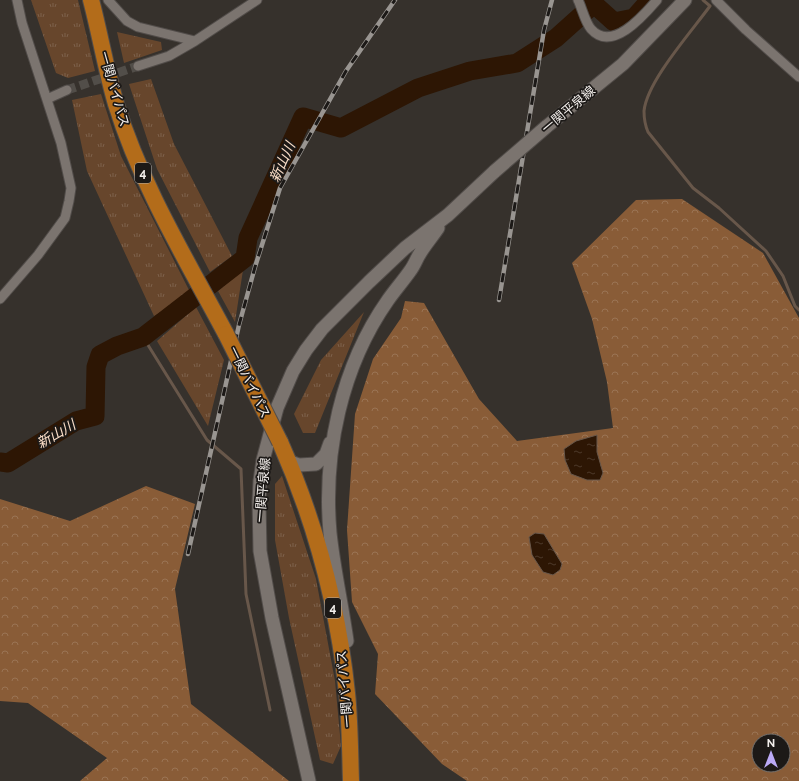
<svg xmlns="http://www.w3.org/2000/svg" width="799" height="781" font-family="Raleway,'Noto Sans JP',sans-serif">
  <defs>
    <pattern id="grass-tufts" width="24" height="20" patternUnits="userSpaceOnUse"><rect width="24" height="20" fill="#67462c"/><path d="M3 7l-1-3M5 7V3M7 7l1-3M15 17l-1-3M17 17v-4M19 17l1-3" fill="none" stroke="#7d614b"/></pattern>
    <pattern id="forest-crowns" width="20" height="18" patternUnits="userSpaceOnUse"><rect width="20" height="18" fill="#895c37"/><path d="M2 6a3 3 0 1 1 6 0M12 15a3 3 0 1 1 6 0" fill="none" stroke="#9a7454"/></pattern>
    <pattern id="water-ripples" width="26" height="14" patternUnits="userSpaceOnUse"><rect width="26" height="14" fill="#2d1604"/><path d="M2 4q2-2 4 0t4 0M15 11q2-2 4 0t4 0" fill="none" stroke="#4c3829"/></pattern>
  </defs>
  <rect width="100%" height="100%" fill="#36312c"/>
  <path fill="url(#grass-tufts)" d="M31,0H78L95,71L68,78L56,73Z
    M117,32L161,42L162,50L124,63Z
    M151,79L174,144L232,256L210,272L157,169L129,84Z
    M101,94L121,156L191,294L154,316L87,171L72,100Z
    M243,270L235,322L218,291Z
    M196,307L224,360L208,426L157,341Z
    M364,312L315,433H303L294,414L321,360Z
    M282,476L316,579L335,681L341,746L333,764L320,760L289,618L275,540V484Z"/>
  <path fill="url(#forest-crowns)" fill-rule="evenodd" d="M682,199L763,253L799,318V781H467L442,764L375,694L378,654L352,602L347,530L355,414L373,359L401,318L405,301L424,303L479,399L517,441L613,428L607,382L592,319L572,263L636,200ZM759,741H783V765H759Z
    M146,486L195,504L175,589L191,704L289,781H80L107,758L28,703L0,701V499L70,521Z"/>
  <path fill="url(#water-ripples)" stroke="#68574a" d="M597,435V452L603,473L600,480H587L571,474L565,460L564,449L576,441Z
    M535,533L544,534L562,564L560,570L553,575L543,572L532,555L529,537Z"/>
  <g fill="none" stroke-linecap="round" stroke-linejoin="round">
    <path stroke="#68574a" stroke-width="3" d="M703,0L710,6C692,31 647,81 644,111C644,119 645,125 648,132L693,188L719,208L766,251L783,276L795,306L799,310
      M143,337L207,440L241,469L246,594L270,710"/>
    <path stroke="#2d1604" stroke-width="19" d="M0,462L8,463L76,421L95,416L96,367L100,355L117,346L143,337L245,258L248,238L303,117L341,128L418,88L470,71L517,63L556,38L594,4L614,22L634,18L650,0"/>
    <path stroke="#524e49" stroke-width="9" stroke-dasharray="9 4.5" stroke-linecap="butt" d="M67,90L138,66"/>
    <defs>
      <path id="minor" d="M108,0L127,21L138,27L195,41L257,0
        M578,0C582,8 585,22 591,29C612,53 644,15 657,0
        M716,0L746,30L799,77
        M138,66L169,56L195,41
        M47,99L67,90
        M0,299L38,255L65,218L69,201L71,188L61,143L22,23L17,0"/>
      <path id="secondary" d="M546,127L623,64L685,0
        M288,461L299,465L316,464L326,454L330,443
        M347,641C342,605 334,570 330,533C323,453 341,367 388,300C395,290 403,281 410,271C414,266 416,260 419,255C424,246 432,237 438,228
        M309,781L272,618L260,551L259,502L260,481L263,460L277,408L293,371L306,350L322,329L369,282L405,248L448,215L495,171"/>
      <path id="trunk" d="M91,0C100,34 106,70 116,104C141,185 186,259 226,334
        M280,442C315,521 338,607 347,693C350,722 350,752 351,781"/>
    </defs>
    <use href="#minor" stroke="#514c49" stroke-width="11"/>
    <use href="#secondary" stroke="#514c49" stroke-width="15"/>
    <use href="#trunk" stroke="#514c49" stroke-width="18"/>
    <use href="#minor" stroke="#7b746f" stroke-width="9"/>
    <use href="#secondary" stroke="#7b746f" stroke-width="13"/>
    <use href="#trunk" stroke="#b36c1a" stroke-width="16"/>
    <defs>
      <path id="rail" d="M499,300L544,30L552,0
        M188,554L239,325L255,267L280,188L346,71L395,0"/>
    </defs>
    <use href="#rail" stroke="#999591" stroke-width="4.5"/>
    <use href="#rail" stroke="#1c1917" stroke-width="3" stroke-dasharray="9" stroke-linecap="butt"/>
    <defs>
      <path id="secondary-bridge" d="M495,171L546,127"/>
      <path id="trunk-bridge" d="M226,334L280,442"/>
    </defs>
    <use href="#secondary-bridge" stroke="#514c49" stroke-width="15" stroke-linecap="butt"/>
    <use href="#trunk-bridge" stroke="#514c49" stroke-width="18" stroke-linecap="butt"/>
    <use href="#secondary-bridge" stroke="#7b746f" stroke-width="13"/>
    <use href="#trunk-bridge" stroke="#b36c1a" stroke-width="16"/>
  </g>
  <g text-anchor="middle" stroke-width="3.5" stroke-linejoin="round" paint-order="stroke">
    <g fill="#1c1917" stroke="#b2afac" stroke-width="1">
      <rect x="135" y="163" width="16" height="20" rx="3"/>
      <rect x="325" y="598" width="16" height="20" rx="3"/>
    </g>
    <g font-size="12" font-weight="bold" fill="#f3efec">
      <text x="143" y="177">4</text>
      <text x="333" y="612">4</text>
    </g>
    <g font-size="13" fill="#f3efec" stroke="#1c1917">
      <text transform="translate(115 89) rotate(74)" y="5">一関バイパス</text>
      <text transform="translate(568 109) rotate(-40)" y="5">一関平泉線</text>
      <text transform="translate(250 382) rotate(64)" y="5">一関バイパス</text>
      <text transform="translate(262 490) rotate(-85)" y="5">一関平泉線</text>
      <text transform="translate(344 689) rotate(-95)" y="5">一関バイパス</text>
    </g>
    <g font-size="14" font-style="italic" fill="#fbdec8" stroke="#1c1917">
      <text transform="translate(282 162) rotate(-66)" y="5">新山川</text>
      <text transform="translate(56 434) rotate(-30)" y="5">新山川</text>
    </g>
  </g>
  <g transform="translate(771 753)"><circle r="19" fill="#1c1917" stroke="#726f6c"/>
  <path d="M0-3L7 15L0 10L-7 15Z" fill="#bbaaf6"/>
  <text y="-6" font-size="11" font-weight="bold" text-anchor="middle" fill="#f3efec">N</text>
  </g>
</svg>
